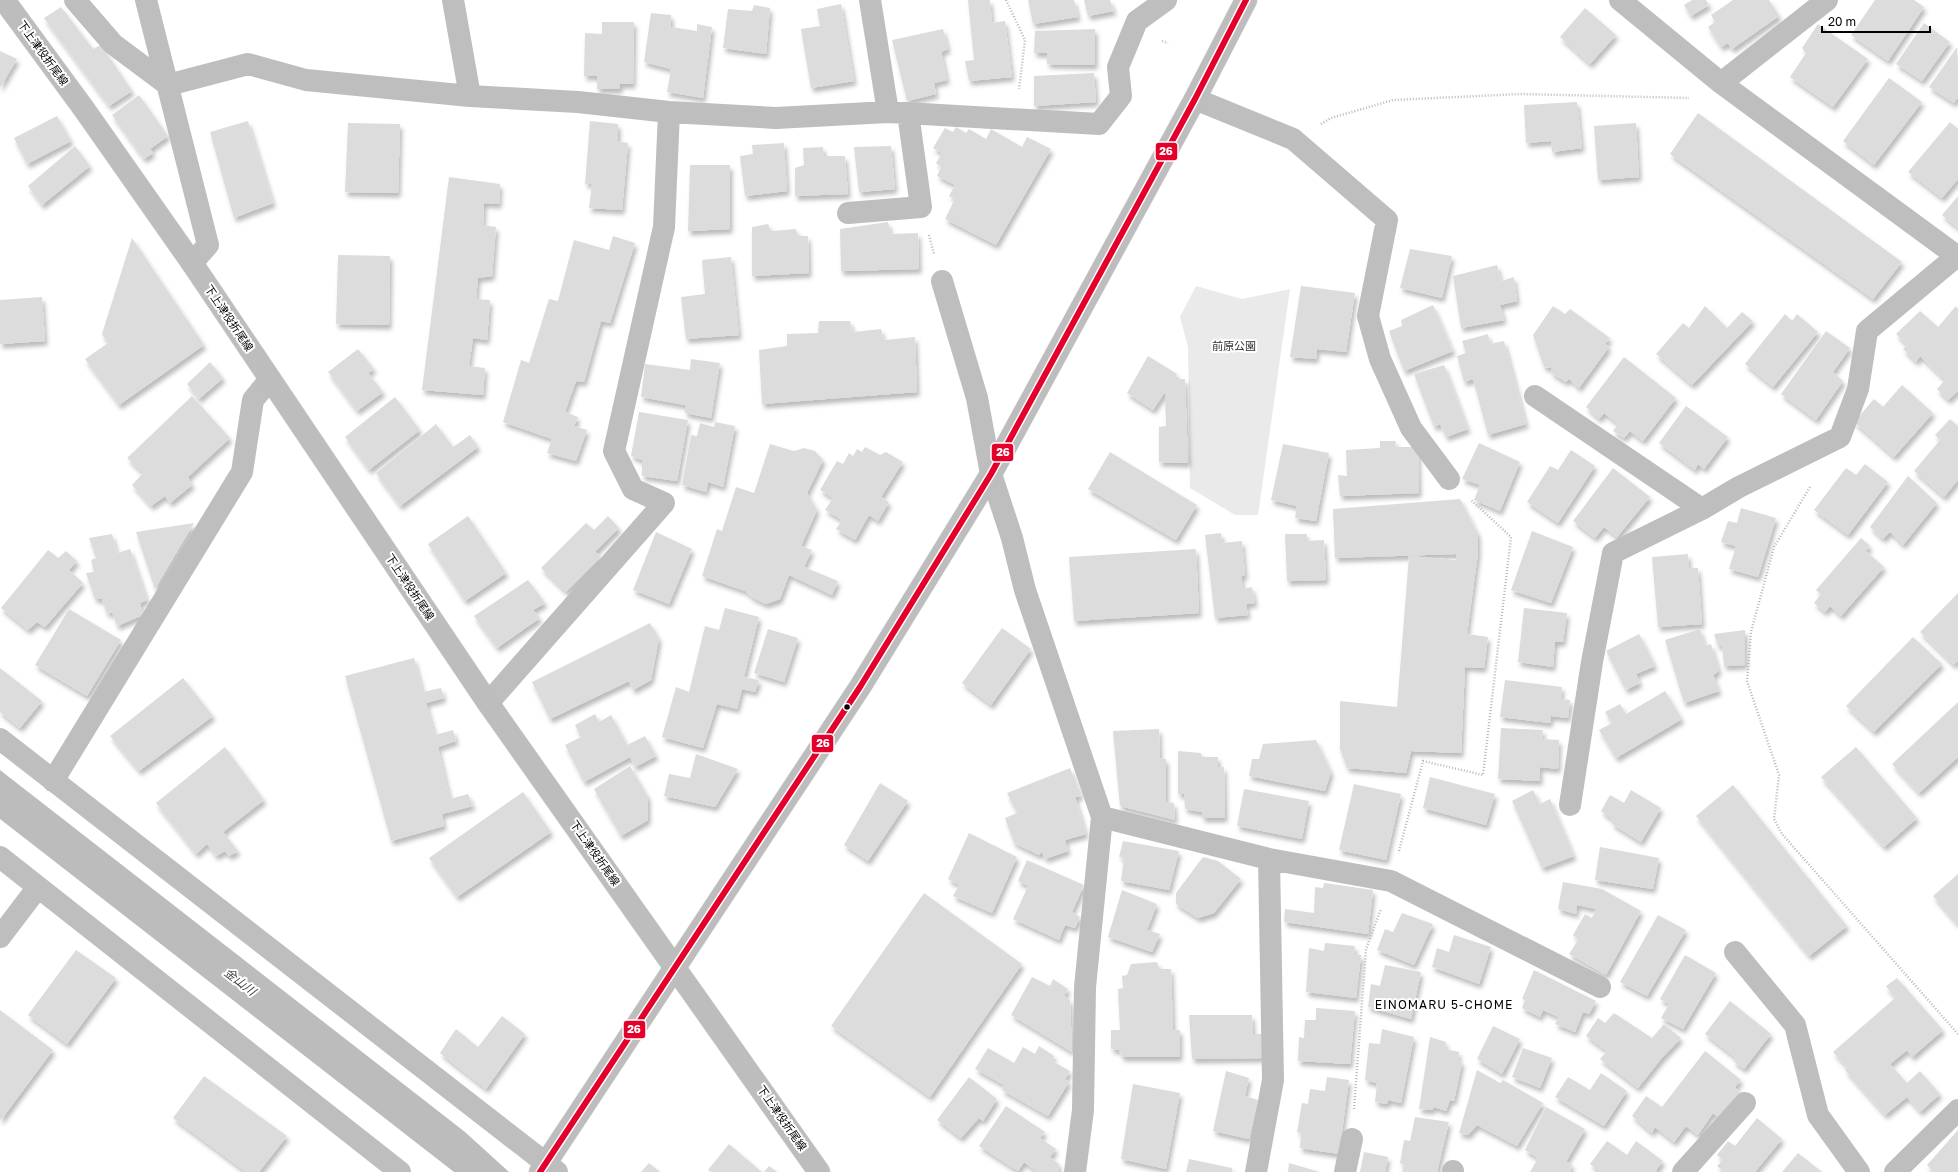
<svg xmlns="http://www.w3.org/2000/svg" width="1958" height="1172" font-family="'Golos Text','Noto Sans JP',sans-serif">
  <defs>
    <filter id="shadow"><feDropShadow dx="2.5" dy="4.5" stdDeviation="2" flood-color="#0004"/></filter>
  </defs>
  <rect width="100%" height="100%" fill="#fff"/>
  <path fill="#eaeaea" d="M1196,286L1242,299L1290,289L1258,515H1235L1190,488L1188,347L1180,317Z"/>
  <path fill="#bcbcbc" d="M0,770L465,1132L509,1172H454L0,819Z"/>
  <path fill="#dcdcdc" filter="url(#shadow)" d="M968,0H990L992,23L1005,21L1012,77L969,81L965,61L974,60Z
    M1028,0H1074L1078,17L1033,24Z
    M1084,0H1110L1114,11L1088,16Z
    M1692,0H1706L1709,5L1691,16L1684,5Z
    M1733,0H1769L1779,16L1732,49L1728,43L1721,47L1708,27L1715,22L1711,15Z
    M1875,0H1914L1924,7L1888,61L1851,35Z
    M841,4L854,81L811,88L801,29L820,26L817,9Z
    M754,5L770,8L766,54L723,48L728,9L752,11Z
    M61,7L93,49L101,45L132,91L109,106L44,18Z
    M1585,8L1616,35L1590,64L1560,37Z
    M651,13L671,15V27L697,31V24L712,27L703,98L667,92L671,69L644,62Z
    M602,22H634L633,84H620V89H597V76H584L585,33L602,34Z
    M1924,23L1950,42L1922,81L1896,64Z
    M1818,24L1868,59L1833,107L1790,77L1806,53L1802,48Z
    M943,29L948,49L941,52L947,80L934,83L936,94L907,101L892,40Z
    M1095,29V65L1047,64V53H1034L1035,31Z
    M1957,47L1958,97L1954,103L1929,87Z
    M0,51L17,59L0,88Z
    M1094,73L1096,102L1034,106V76Z
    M1889,78L1922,102L1874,165L1843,141Z
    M139,95L168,136L150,149L153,153L144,159L112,115Z
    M1577,102L1582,148L1552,152L1551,141L1526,143L1524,105Z
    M1698,113L1902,262L1873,299L1670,154Z
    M57,116L71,141L27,164L14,138Z
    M248,121L273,203L234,218L210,132Z
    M590,121L618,124V141L628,143L622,210L589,208L592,184H585Z
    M1950,122L1958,129V179L1942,198L1908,172Z
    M348,123L400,124L398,193L345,192Z
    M1636,123L1639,177L1598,180L1594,126Z
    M956,127L966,133L969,129L986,139L991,129L1022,147L1027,137L1051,149L996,245L945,219L955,199L949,196L955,185L937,176L941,167L936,163L942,153L933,148L945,128L953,132Z
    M784,143L787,191L745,196L740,156L753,154L752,145Z
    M75,146L90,166L42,205L28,186Z
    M891,146L895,189L859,192L854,147Z
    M823,147L824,156H845L848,194L795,196V168L804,165L803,148Z
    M690,165H730V229L688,231Z
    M449,177L500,184L499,204L484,203L483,225L496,227L492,276L478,278L476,299L490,300L487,340L473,338L469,366L485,368L483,395L422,390Z
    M1958,196V228L1942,215Z
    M888,222L891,234L918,233L919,269L841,271L840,229Z
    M768,224L771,231L796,229L798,236H808L809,273L752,276V227Z
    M613,236L635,243L610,323L601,321L584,382L576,381L565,412L578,417L574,426L587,430L576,461L547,453L552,439L503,422L521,360L529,363L549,299L558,301L574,240L609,250Z
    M132,238L204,345L119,405L85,359L108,343L102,334Z
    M1410,249L1452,256L1442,298L1400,288Z
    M338,255L390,256L389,325L336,324Z
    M731,257L739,335L686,339L681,297L705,294L702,260Z
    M1497,265L1501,281L1514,277L1517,301L1500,305L1504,320L1461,328L1453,276Z
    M1301,286L1355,293L1346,352L1317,349L1316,359L1290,357Z
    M42,297L45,341L0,344V300Z
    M1433,305L1453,351L1404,371L1389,331L1402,326L1401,320Z
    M1553,306L1565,314L1570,309L1610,338L1605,344L1609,347L1579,388L1569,379L1566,382L1551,373L1552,368L1544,367L1533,335Z
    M1705,306L1727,328L1742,312L1753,321L1692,385L1656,354L1683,323L1689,328Z
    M1956,306L1958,309V391L1948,400L1937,389L1945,380L1920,356L1916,362L1903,349L1907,345L1896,334L1920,311L1938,327Z
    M1785,314L1792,321L1797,314L1818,332L1773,387L1745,364Z
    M819,321H850L853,332L881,329L884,340L915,337L917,392L762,404L759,350L787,346V334L818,333Z
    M1826,331L1850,348L1833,372L1843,381L1816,420L1781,394Z
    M1488,334L1490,344L1504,341L1526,424L1488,435L1473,379L1464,382L1457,356L1466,353L1462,341Z
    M358,349L374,369L368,373L383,392L357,411L328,372Z
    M1148,356L1177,374L1175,379H1185L1188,463L1159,462V427L1166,426L1165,392L1153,410L1127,393Z
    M1624,357L1676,398L1643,441L1630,431L1624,438L1613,431L1618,424L1604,413L1599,419L1586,407Z
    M691,359L720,363L711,418L685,413V405L641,397L645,364L690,370Z
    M210,362L223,378L199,399L187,384Z
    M1444,365L1468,429L1446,437L1440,424L1434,427L1414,374Z
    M1902,385L1933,413L1894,457L1854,422L1874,399L1883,407Z
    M192,396L230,438L188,477L192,485L170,503L165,496L151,506L132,485L143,473L127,458Z
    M395,397L420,430L369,470L345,437Z
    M1686,406L1728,437L1704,469L1698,464L1695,470L1659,443Z
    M639,412L688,420L677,481L642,476V460L631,456Z
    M1950,419L1958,426V480L1944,497L1914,471L1940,440L1935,435Z
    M715,422L735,426L723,487L708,482L706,492L682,485L691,435L697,436L700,423L714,427Z
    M436,424L453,447L470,435L478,447L400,506L376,473Z
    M1380,441H1396L1395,447H1418L1419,493L1340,496L1338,475L1347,476L1346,450L1380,448Z
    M1479,443L1520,462L1500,511L1474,500L1480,485L1462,479Z
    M770,444L794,451L804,448L815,451L823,460L807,493L817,510L801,546L812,550L804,567L838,581L832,595L789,575L780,599L766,604L753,598L745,591L702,576L717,529L722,531L736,487L754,493Z
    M1283,444L1329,453L1316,521L1295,518L1297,506L1271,500Z
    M865,447L880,455L886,452L903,462L881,497L889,502L878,521L869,515L855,540L836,529L842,520L825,510L833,498L820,490L837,461L843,464L849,453L853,456L857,449L862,452Z
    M1571,450L1595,466L1558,523L1527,502L1550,466L1558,470Z
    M1110,452L1197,505L1176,540L1088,489Z
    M1865,464L1888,482L1848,535L1814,510L1846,468L1856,475Z
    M1613,468L1650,497L1617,537L1604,527L1595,538L1573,521Z
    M1908,476L1937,503L1903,545L1890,532L1883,539L1870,527Z
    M1460,499L1478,534V553L1467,634L1488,637L1484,668L1465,667L1461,753L1411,751L1406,773L1347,768L1340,749V701L1397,707L1409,556L1456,560V554L1335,558L1333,509Z
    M1741,508L1776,518L1758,577L1729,569L1736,546L1721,542L1728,521L1737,523Z
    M468,516L506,573L465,601L428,544Z
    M608,516L619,528L595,552L601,557L566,592L541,568L586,523L594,530Z
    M194,523L155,589L136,532Z
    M1532,531L1573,547L1551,603L1511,590Z
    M656,532L692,549L669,604L633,590Z
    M1221,533L1222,543L1242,541L1245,576H1241L1243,589L1252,587L1255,603L1246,604L1248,615L1215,618L1205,535Z
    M112,534L117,553L130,549L147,600L140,603L143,615L117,626L112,612L107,614L102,599H95L86,573L94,572L91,560L96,558L89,538Z
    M1285,534H1307V541L1324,540L1326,580L1287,581Z
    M1861,538L1870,546L1866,551L1884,567L1841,616L1830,606L1825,612L1814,603L1821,594L1816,590Z
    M1196,549L1199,613L1074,621L1069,557Z
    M48,550L58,558L66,551L77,561L69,570L83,583L45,627L37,622L28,630L1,608Z
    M1688,554L1689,568H1698L1702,624L1658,627L1652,557Z
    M528,580L545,603L533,610L540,618L497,648L474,616Z
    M1958,593V660L1954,665L1920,632Z
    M725,608L759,617L744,677L759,680L755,692L742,689L737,709L717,704L703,748L662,737L676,687L689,692L705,626L719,630Z
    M1524,608L1567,613L1563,642H1555L1553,667L1518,662Z
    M69,609L121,640L87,696L35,665Z
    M650,623L659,639L651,680L633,690L629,681L550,719L532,682Z
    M1002,628L1031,649L991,705L962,683Z
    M768,629L798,638L784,682L754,673Z
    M1700,629L1705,646L1711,644L1719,671L1713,675L1719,691L1684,703L1665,640Z
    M1745,630V665L1724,666L1722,646H1718L1714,634Z
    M1639,634L1655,666L1636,674L1640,683L1626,690L1606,651Z
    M1913,637L1942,664L1874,732L1846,706Z
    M414,658L423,692L441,688L444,698L426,703L435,735L453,730L456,741L438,747L450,799L468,794L473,806L442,814L444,826L391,841L345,676Z
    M0,668L42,701L20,728L0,712Z
    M183,678L213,716L139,771L110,736Z
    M1505,680L1562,687L1561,699L1570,700L1568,718L1551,716L1550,723L1500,717Z
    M1665,691L1682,719L1616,758L1599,730L1612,723L1605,712L1620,704L1626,714Z
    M1958,702V757L1919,793L1892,764Z
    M595,714L599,722L611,715L627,745L645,736L656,756L635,767L630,757L584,782L565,745L581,737L575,725Z
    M1501,728L1543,730L1542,739L1559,740L1558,769L1540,767V781L1498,779Z
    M1159,729L1160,758L1166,759V802L1174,803L1175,820L1120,806L1113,731Z
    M1316,740L1331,772L1325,791L1249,776L1252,759H1259L1263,744Z
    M225,747L264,800L223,832L238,851L229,856L225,851L216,856L207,844L196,854L156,803Z
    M1856,747L1917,818L1884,847L1821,777Z
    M1178,751L1201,753L1202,757H1218V767H1224L1225,818H1202V812L1185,809L1184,794H1178Z
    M696,754L738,769L715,807L664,796L669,774L690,778Z
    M630,766L648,797V820L621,836L594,789Z
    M1070,768L1081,796L1075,797L1086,834L1065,840L1068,851L1045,859L1042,852L1039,855L1014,843L1005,818L1017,813L1007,793Z
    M1430,777L1495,794L1486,825L1423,808Z
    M880,783L908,801L868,861L844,845Z
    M1354,784L1401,794L1386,860L1339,850Z
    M1733,785L1847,926L1809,956L1696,816Z
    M1244,789L1309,801L1302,839L1237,826Z
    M1533,790L1540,804L1550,799L1574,856L1542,868L1512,801Z
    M1631,790L1661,808L1641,842L1612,824L1613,820L1601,811L1610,795L1624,803Z
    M523,792L551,832L457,897L429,858Z
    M969,833L1017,857L992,913L953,896L959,885L948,879Z
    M1123,841L1179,851L1169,890L1121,881L1124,858L1119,857Z
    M1600,847L1659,858L1653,889L1595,880Z
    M1203,857L1218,861L1241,879L1214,913L1198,918L1176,904V893Z
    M1027,860L1084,885L1072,912L1080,917L1075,928L1065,925L1059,940L1013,919L1028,886L1018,881Z
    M1958,874V925L1933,896Z
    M1563,882L1602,889L1641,911L1606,975L1569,954L1578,940L1573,935L1585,914L1592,918L1596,909L1577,905L1576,914L1558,909Z
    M1324,883L1373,890L1368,934L1284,922L1285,909L1314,913L1315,887L1323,888Z
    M1122,890L1157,904L1147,930L1160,934L1152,952L1108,937Z
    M924,893L1022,964L930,1097L831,1026Z
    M1402,913L1433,924L1414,965L1377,950L1385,929L1393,932Z
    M1658,915L1686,930L1647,996L1620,982Z
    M1454,935L1491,947L1479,984L1432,967L1437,948L1449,952Z
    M1325,943L1355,946L1354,954L1361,955L1356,998L1306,992L1309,948L1324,951Z
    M76,950L116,978L67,1044L28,1015Z
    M1685,955L1716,973L1683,1029L1661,1018L1669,1004L1660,999Z
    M1157,962L1159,969H1171L1173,1030H1180V1057H1122L1119,1050L1111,1049V1030H1120L1118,989L1123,988L1122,976L1127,975L1131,964Z
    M1385,965L1421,972L1411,1019L1368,1007L1371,984L1380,986Z
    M1534,970L1596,1001L1589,1014L1583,1012L1575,1032L1555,1024L1559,1017L1543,1010L1540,1017L1522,1008L1525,1000L1522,999Z
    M1032,977L1050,986L1053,979L1068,989L1064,996L1070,1000L1072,1052L1011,1015Z
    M1897,978L1943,1030L1912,1057L1907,1050L1890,1064L1907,1083L1920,1071L1940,1094L1920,1112L1907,1097L1885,1115L1845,1070L1847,1067L1833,1052L1895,998L1886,986Z
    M1730,1001L1771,1034L1744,1069L1733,1061L1736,1058L1705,1034Z
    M1316,1008L1355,1011L1350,1064L1298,1061L1299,1037L1304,1038L1305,1020H1316Z
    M0,1010L53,1050L1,1120L0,1119Z
    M1614,1013L1652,1038L1664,1024L1681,1038L1661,1059L1638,1088L1600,1059L1607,1051L1586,1036L1598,1018L1605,1023Z
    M1189,1015H1252L1253,1034H1264V1058L1192,1059Z
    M502,1016L525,1034L486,1089L440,1053L456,1029L478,1047Z
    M1493,1026L1520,1039L1502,1074L1477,1059Z
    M1382,1029L1414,1037L1401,1103L1388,1100L1387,1104L1375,1102L1377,1083L1365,1080L1369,1043L1380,1044Z
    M1430,1037L1446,1042L1445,1049L1459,1052L1458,1060L1462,1062L1454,1101L1450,1100L1446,1111L1434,1107L1432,1110L1419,1109Z
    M1039,1046L1054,1056L1052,1061L1070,1071L1065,1079L1069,1082L1048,1116L1002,1090L1004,1085L975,1069L988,1048L1014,1063L1023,1047L1035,1054Z
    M1523,1048L1552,1058L1540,1088L1512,1077Z
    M1705,1051L1741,1080L1735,1087L1740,1092L1719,1118L1713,1113L1698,1135L1686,1126L1674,1142L1655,1127L1652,1133L1632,1116L1646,1096L1662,1107Z
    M1477,1070L1500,1083L1503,1080L1543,1103L1517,1146L1477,1125L1468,1135L1459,1133Z
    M1226,1071L1249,1078L1245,1096L1258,1100L1249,1139L1213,1131Z
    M1601,1073L1627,1091L1604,1126L1555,1097L1568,1077L1590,1090Z
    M204,1076L287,1136L259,1172H246L173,1118Z
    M969,1077L997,1099L983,1121L979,1118L961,1138L937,1120Z
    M1327,1077L1349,1080L1339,1154L1300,1148L1301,1133L1297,1132L1302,1103L1308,1104L1310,1089L1325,1091Z
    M1133,1084L1180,1093L1166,1169L1121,1159Z
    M1006,1106L1045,1132L1040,1138L1056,1149L1050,1157L1059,1164L1058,1172H1037L1024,1162L1018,1171L979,1146Z
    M1546,1107L1585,1129L1566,1162L1572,1164L1570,1172H1530L1538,1158L1525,1150Z
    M1415,1117L1449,1122L1437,1172H1402L1404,1165L1400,1163L1404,1140L1410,1141Z
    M1757,1118L1782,1139L1755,1172H1724L1717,1166L1723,1160L1717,1155L1728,1141L1735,1146Z
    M1958,1130V1172H1934L1927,1165Z
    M1607,1141L1627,1155L1636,1141L1663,1161L1656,1170L1657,1172H1601L1590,1164Z
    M729,1144L762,1172H711L708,1170Z
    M1364,1152L1388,1157L1385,1172H1360Z
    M1798,1153L1822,1172H1782Z
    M1189,1159L1232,1168V1172H1186Z
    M649,1163L660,1172H641Z
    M1289,1163L1320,1172H1288Z
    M769,1166L777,1172H764Z"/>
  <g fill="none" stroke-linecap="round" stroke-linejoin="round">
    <defs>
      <path id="major" d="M4,0L84,109L192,263L488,703L819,1172
        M540,1172L860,687L991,474L1195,99L1246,0"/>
    </defs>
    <use href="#major" stroke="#dbdbdb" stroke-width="23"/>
    <path stroke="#b8b8b8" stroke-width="2.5" stroke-dasharray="1 2" stroke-linecap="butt" d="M1006,0L1025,40L1019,89
      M1162,41L1168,43
      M1321,124L1331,118L1393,100L1521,94L1689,98
      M929,235L934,254
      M1810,487L1774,547L1751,632L1747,681L1779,775L1774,819L1782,834L1958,1034
      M1399,851L1423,761L1483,775L1511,537L1471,500
      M1354,1109L1366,949L1381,909"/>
    <path stroke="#bebebe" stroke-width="22" d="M75,0L113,44L168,85
      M146,0L208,245L192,263
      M453,0L470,96
      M870,0L888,112
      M1620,0L1721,83L1958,257
      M1721,83L1827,0
      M168,85L248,64L306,80L470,96L578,102L669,112L776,118L888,112L1099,124L1121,96L1118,67L1137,21L1166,0
      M1195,99L1293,139L1387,220L1368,316L1380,359L1411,428L1449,479
      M848,213L921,207L908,113
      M942,281L977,398L991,474L1012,538L1025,590L1102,817L1085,987L1083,1110L1075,1172
      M1535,396L1702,509L1739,487L1840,437L1858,389L1867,331L1957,256
      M488,703L664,503L633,489L614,451L664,227L669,112
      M0,739L557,1172
      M53,781L242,472L253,400L270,379
      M1570,805L1592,662L1613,553L1702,509
      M1102,817L1269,859L1391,881L1600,987
      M0,857L400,1172
      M0,937L38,887
      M1735,952L1795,1025L1818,1115L1859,1172
      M1256,1172L1273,1080L1269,859
      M1345,1172L1352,1139
      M1453,1172V1171
      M1683,1172L1745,1103
      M1895,1172L1958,1110"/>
    <use href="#major" stroke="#bdbdbd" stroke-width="22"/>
    <defs>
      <path id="bus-1" d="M540,1172L860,687L991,474L1195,99L1246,0"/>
    </defs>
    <use href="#bus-1" stroke="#fff" stroke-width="9"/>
    <use href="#bus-1" stroke="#e4002b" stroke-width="6"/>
  </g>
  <circle fill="#000" stroke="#fff" stroke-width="1.5" cx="847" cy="707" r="3.5"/>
  <g text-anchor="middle" stroke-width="4" stroke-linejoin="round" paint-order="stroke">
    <g font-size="11" fill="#000" stroke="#fff">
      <text transform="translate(43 53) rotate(54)" y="4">下上津役折尾線</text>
      <text transform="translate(229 318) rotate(56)" y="4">下上津役折尾線</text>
      <text transform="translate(410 587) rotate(56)" y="4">下上津役折尾線</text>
      <text transform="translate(595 853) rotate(55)" y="4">下上津役折尾線</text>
      <text transform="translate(782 1118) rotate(55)" y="4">下上津役折尾線</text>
    </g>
    <g font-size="11" fill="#2f2f2f" stroke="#fff">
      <text x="1234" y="350">前原公園</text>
    </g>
    <g font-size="12" font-style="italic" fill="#404040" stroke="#fff">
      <text transform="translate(240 982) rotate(38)" y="4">金山川</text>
    </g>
    <g font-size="12" letter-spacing="1" fill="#000" stroke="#fff">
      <text x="1444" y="1009">EINOMARU 5-CHOME</text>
    </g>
  </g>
  <g stroke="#fff" stroke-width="1.5">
    <rect x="1155" y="142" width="23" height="19" rx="4" fill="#e4002b"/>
    <rect x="991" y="443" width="23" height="19" rx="4" fill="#e4002b"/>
    <rect x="811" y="734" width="23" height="19" rx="4" fill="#e4002b"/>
    <rect x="623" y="1020" width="23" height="19" rx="4" fill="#e4002b"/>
  </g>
  <g font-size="11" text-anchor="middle" font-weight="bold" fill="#fff">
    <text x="1166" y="155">26</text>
    <text x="1003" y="456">26</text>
    <text x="823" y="747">26</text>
    <text x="634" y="1033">26</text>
  </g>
  <path d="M1822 26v6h108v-6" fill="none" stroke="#000000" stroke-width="2"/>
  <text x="1828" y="26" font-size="12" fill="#000000" stroke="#ffffff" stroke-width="3" paint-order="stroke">20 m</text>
</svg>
